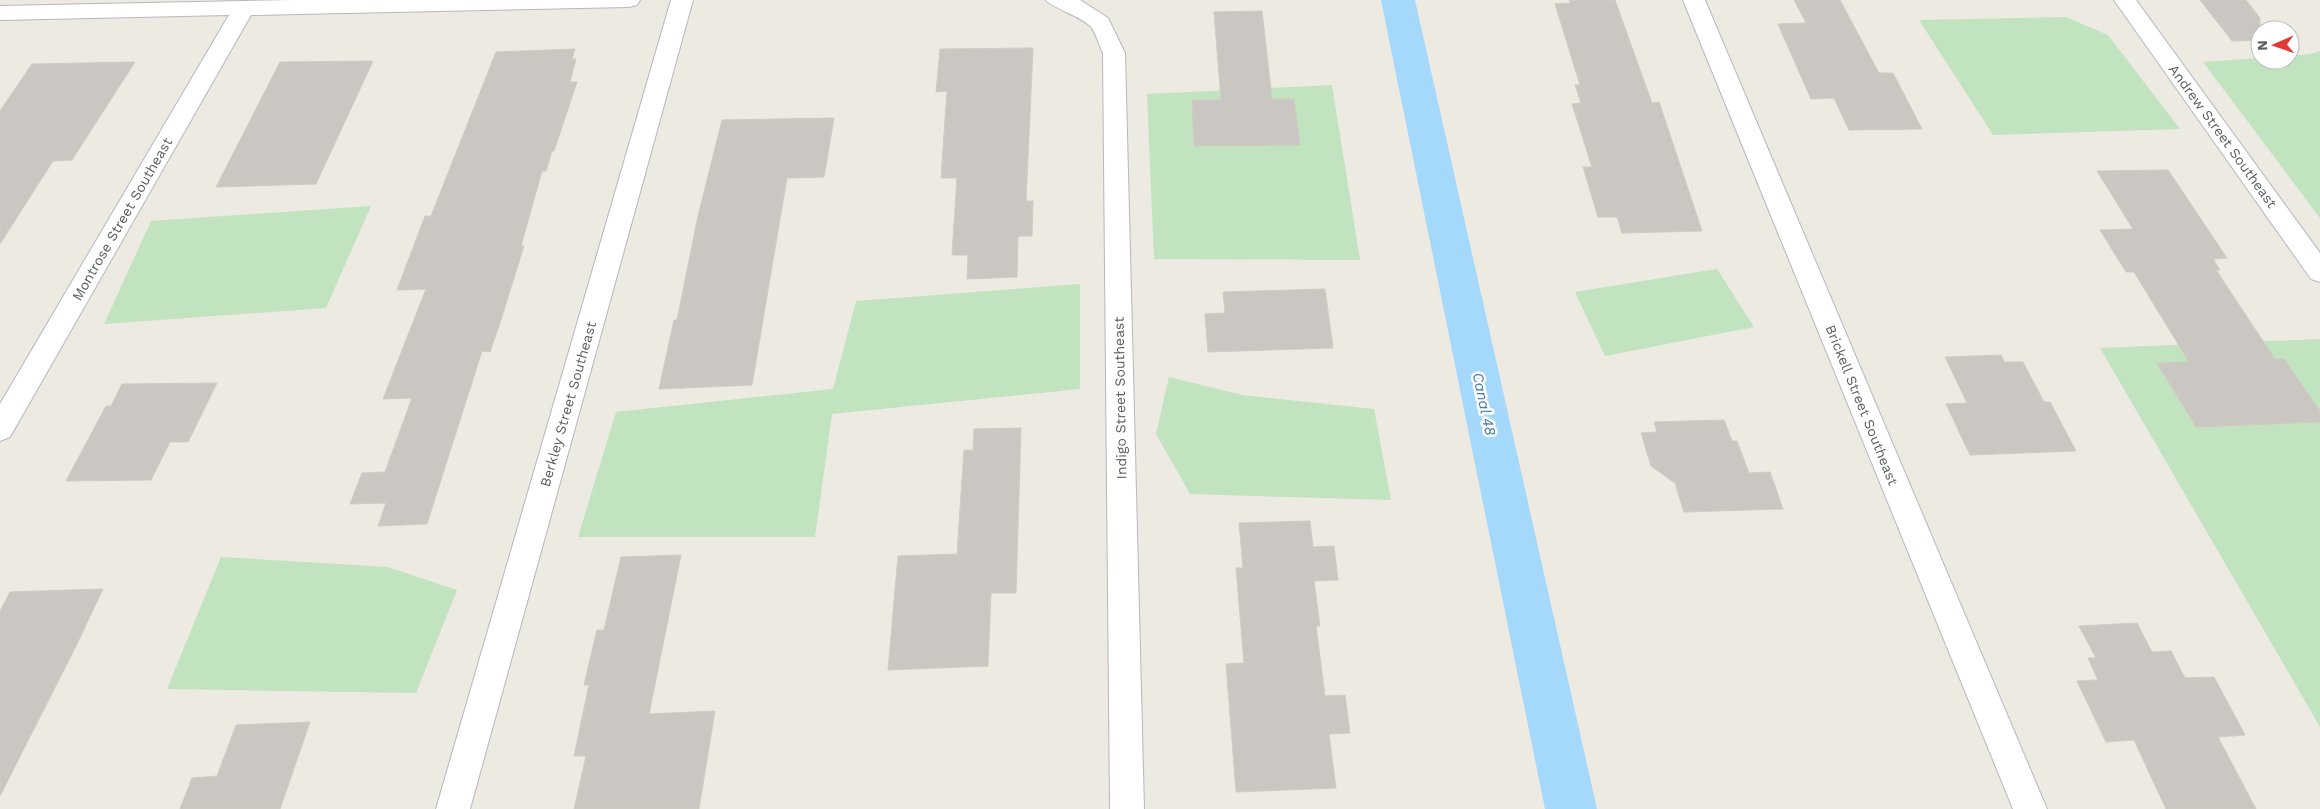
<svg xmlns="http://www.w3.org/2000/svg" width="2320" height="809" font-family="'Work Sans',sans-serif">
  <rect width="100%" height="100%" fill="#edeae2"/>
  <path fill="#c1e3bf" d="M2066,17L2108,35L2180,129L1993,135L1919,20Z
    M2320,51V218L2203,62L2260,58V60H2290V56L2311,54Z
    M1332,85L1360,260L1154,259L1147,94Z
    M371,206L326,308L104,324L151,221Z
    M1717,269L1754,327L1605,356L1575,292Z
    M1080,284V389L832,414L815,537H578L616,412L833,389L856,301Z
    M2320,339V727L2100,348Z
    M1169,377L1242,395L1374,409L1391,500L1190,494L1156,434Z
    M221,557L388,567L457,590L416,693L167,689Z"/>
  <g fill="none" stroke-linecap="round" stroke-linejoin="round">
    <path fill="#a4d9fb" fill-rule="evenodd" d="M1381,0H1415L1597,809H1545Z"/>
  </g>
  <path fill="#cac6c1" stroke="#d1cbc1" d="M1569,0H1615L1652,103L1659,102L1702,231L1622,233L1617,217H1598L1583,167H1592L1572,104L1581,103L1575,85H1580L1555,4L1571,3Z
    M1794,0H1840L1879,73H1893L1922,129L1849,130L1834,98L1811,99L1778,24L1806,23Z
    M2200,0H2246L2260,18V40L2232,41Z
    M1262,11L1272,99H1294L1300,145L1194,146L1192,100H1221L1214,12Z
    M1033,48L1026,201H1033L1032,236H1018L1017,277L967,279L968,255H952L957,178H941L947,91L936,92L940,49Z
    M575,49L572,59H576L570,82H577L554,151H552L546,171H542L521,246H524L500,323L490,352L482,351L427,524L378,526L386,503L350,504L362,473L385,472L412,398L383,399L426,289L397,290L425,216H431L496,52Z
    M373,61L316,184L216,187L280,62Z
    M135,62L72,160L53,161L0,244V111L32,64Z
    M834,118L824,177L787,178L752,385L659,389L674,320H677L698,216L722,120Z
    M2168,170L2227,258L2213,259L2220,270H2216L2275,359H2284L2320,411V422L2196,427L2157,363L2189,362L2134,272H2126L2100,230L2133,229L2097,171Z
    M1325,289L1333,348L1208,352L1205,314L1225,313L1223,292Z
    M2001,355L2004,362H2023L2044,402H2050L2076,451L1970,455L1946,404L1967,403L1945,357Z
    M217,383L188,442H170L151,480L66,481L106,406H111L122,384Z
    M1724,420L1732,441H1737L1749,473L1770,472L1783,509L1684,512L1675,483L1651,466L1641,433L1657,432L1654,422Z
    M1021,428L1016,593H991L988,666L888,670L898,556L957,554L964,450H973L974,429Z
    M1310,521L1313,547L1334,546L1338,580L1314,581L1320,626H1316L1325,696L1345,695L1350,733L1329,734L1336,788L1236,792L1226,664L1244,663L1236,568H1243L1239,523Z
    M681,555L649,714L715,711L699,809H574L586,756H574L589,685H584L597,630H604L621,557Z
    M103,589L75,648L0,796V611L10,592Z
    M2137,623L2152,652L2171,651L2185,678L2214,677L2245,735L2218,737L2256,809H2166L2134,740L2106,742L2077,681L2098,680L2088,658H2096L2079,626Z
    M310,722L280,809H180L192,778L217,776L236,725Z"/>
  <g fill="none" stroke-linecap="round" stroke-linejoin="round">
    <defs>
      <path id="street" d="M293,0H640L637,5L629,7L251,15L10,437L0,441V404L229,15L0,20V6Z
        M671,0H693L470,809H436Z
        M1046,0H1080L1108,18L1125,53L1144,809H1110L1103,53C1099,45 1096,33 1091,27C1081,16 1052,8 1046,0Z
        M1683,0H1705L2047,809H2013Z
        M2114,0H2136L2320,253V282L2311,279Z"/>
    </defs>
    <use href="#street" stroke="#b5b8bc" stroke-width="2"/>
    <use href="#street" fill="#fff" fill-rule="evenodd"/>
  </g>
  <g text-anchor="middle" stroke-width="5" stroke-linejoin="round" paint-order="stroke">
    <g font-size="14" fill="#5a5e62" stroke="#fff">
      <text transform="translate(2223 136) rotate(54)" y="5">Andrew Street Southeast</text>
      <text transform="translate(122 219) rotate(-60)" y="5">Montrose Street Southeast</text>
      <text transform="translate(1120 398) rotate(-91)" y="5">Indigo Street Southeast</text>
      <text transform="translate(568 404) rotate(-74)" y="5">Berkley Street Southeast</text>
      <text transform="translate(1862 405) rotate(68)" y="5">Brickell Street Southeast</text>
    </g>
    <g font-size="15" font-style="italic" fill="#427aac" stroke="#fff">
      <text transform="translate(1484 404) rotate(78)" y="5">Canal 48</text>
    </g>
  </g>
  <g transform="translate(2275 45) rotate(268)"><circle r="24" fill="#ffffff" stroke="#bdbfc0"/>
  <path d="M0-4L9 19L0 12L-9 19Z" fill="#e13934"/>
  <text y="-8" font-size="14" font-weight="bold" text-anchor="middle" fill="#5a5e62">N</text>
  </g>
</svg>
